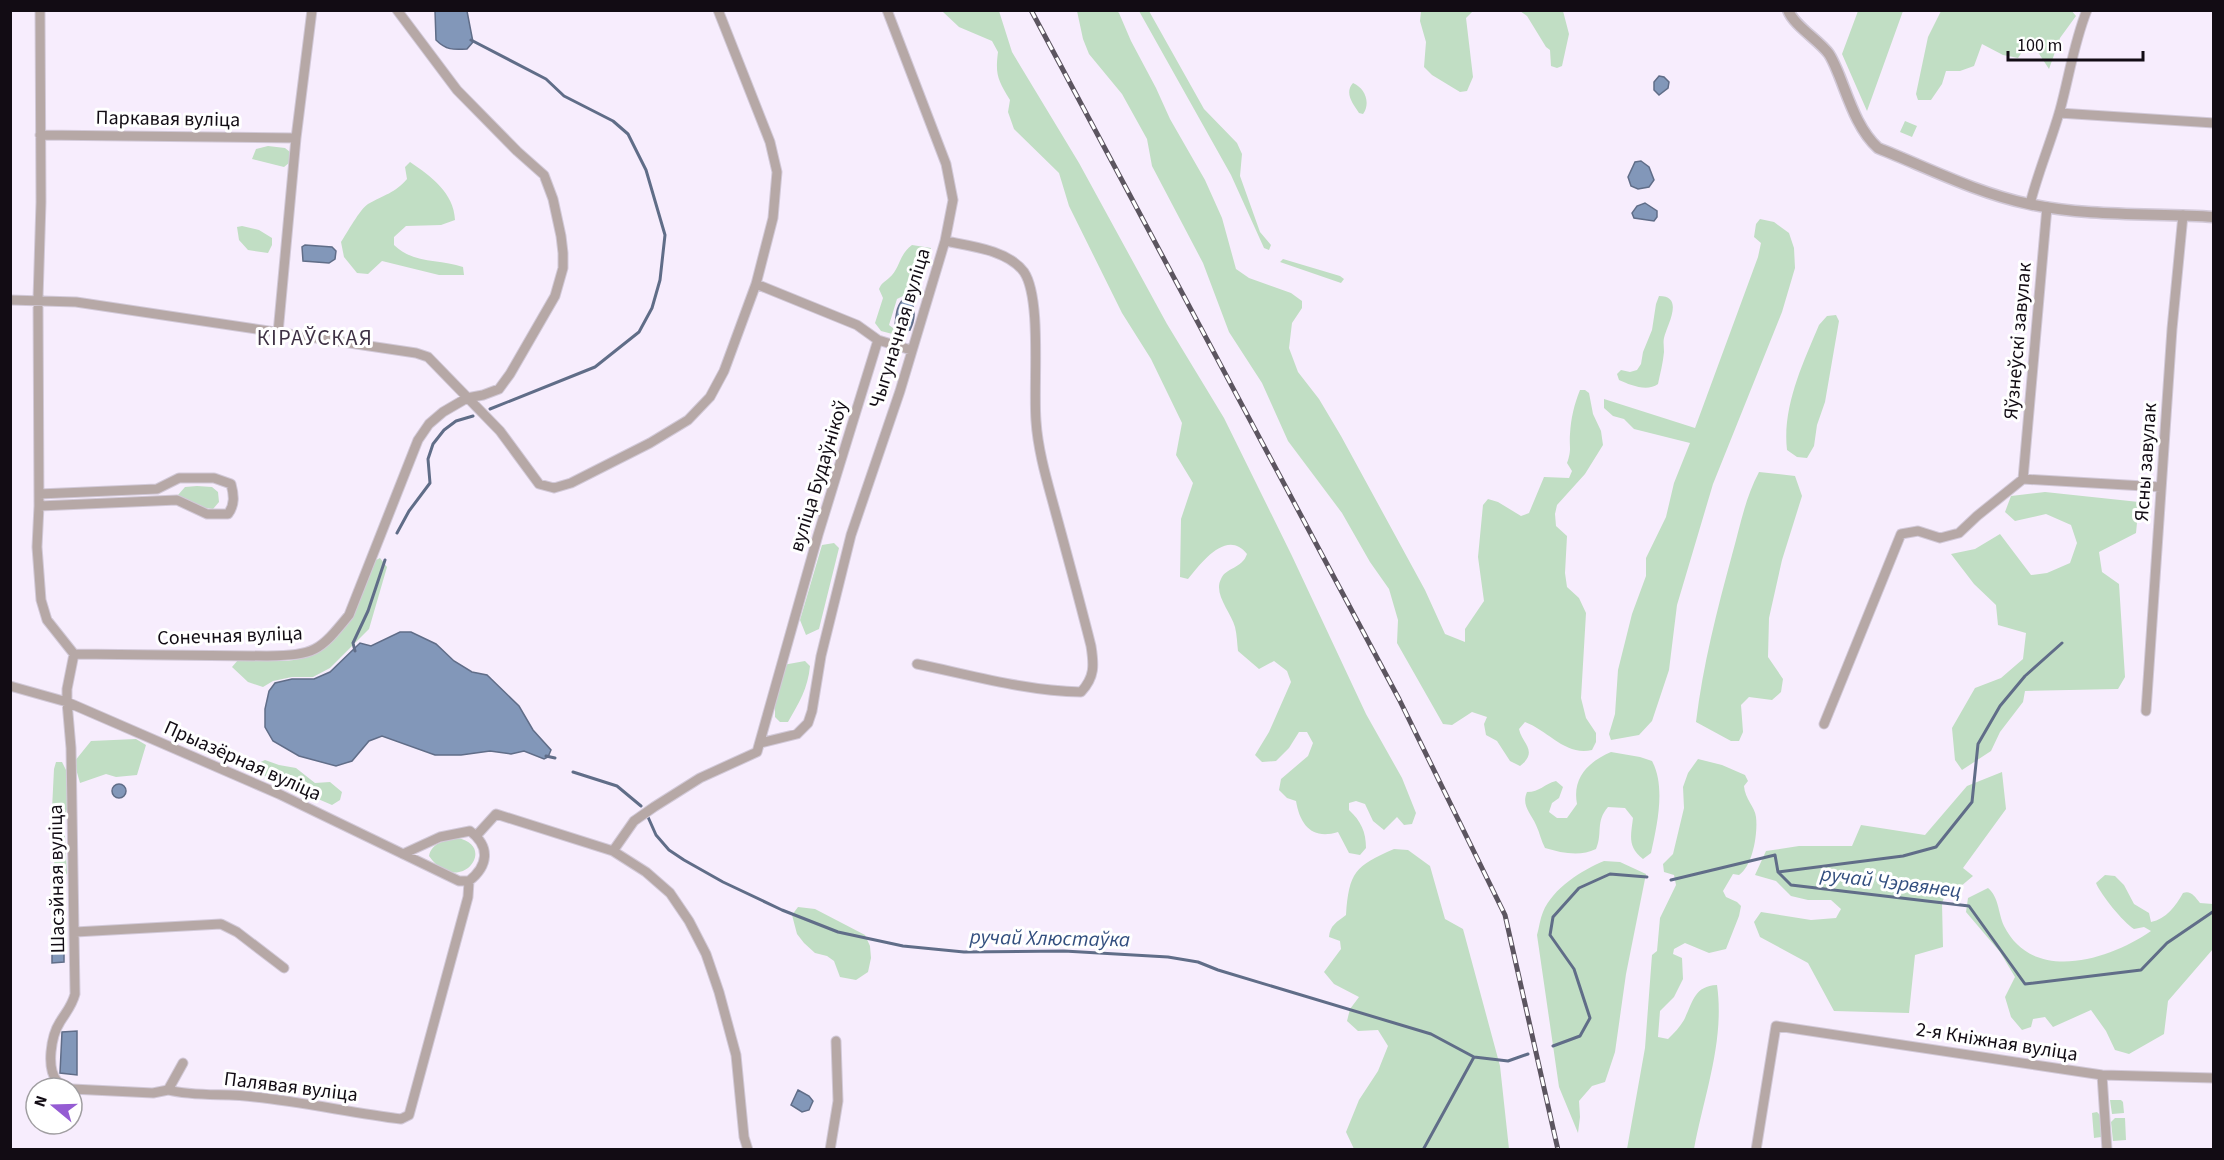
<svg xmlns="http://www.w3.org/2000/svg" width="2224" height="1160" font-family="'Source Sans 3',sans-serif">
  <rect width="100%" height="100%" fill="#f7edfd"/>
  <path fill="#c1dec4" d="M2071,10L2076,16L2060,38L2049,69L2030,40L2018,58L2003,55L1982,44L1974,66L1960,71H1946L1942,84L1931,100H1918L1916,94L1928,37L1941,11Z
    M942,11H999L1012,52L1079,163L1167,324L1224,418L1292,556L1366,714L1402,778L1416,813L1412,824L1404,825L1397,817L1384,830L1373,821L1365,804L1356,801L1349,803V810C1361,821 1366,832 1366,848L1360,855L1349,853L1338,832C1312,840 1300,825 1296,801L1287,798L1279,790L1281,779L1308,756L1313,743L1307,732H1299L1289,748L1276,761L1262,762L1255,755L1269,732L1291,682L1287,671L1274,661L1259,669L1238,651C1237,643 1237,635 1235,627C1231,612 1213,594 1221,579C1226,567 1242,569 1247,554C1227,528 1201,563 1188,579L1180,577L1181,519L1193,483L1176,455L1182,423L1151,359L1122,313L1069,206L1059,173L1014,129L1008,112L1010,100C998,80 995,75 998,52L992,41L959,27Z
    M1077,11H1117L1119,13L1131,41L1156,88L1170,119L1205,180L1222,218L1236,269L1249,278L1291,293L1302,301V308L1292,323L1289,348L1298,372L1319,399L1341,436L1425,590L1445,634L1465,642V629L1484,601L1478,557L1483,505L1488,499L1498,502L1521,516L1529,513L1544,477L1569,478L1572,471L1567,463C1572,449 1569,447 1570,434C1571,418 1574,405 1580,390H1585L1589,393L1593,414L1601,431L1603,445L1585,474L1557,505L1555,514L1556,526L1567,536L1565,573L1567,587L1579,598L1586,613L1581,698L1586,718L1596,733V742L1592,750C1565,756 1549,731 1525,722L1519,729C1522,744 1539,751 1520,766L1510,761L1497,741L1486,735L1484,724L1487,717L1472,712L1452,725L1443,724L1397,643L1398,620L1389,589L1370,562L1342,513L1288,441L1262,383L1229,332L1203,263L1152,166L1147,139L1122,94L1089,54L1083,39Z
    M1139,11H1149L1204,109L1237,143L1242,154L1240,176L1260,232L1271,245L1269,250L1264,248L1231,175Z
    M1421,11H1473L1466,18L1473,77L1467,91L1460,92L1432,75L1424,67L1426,42L1420,21Z
    M1520,11H1563L1569,34L1562,66L1557,68L1551,66L1550,50L1546,47L1527,16Z
    M1858,11H1903L1867,111L1842,54Z
    M1353,83C1365,88 1371,103 1363,114L1359,113C1353,104 1344,93 1353,83Z
    M1905,121L1917,126L1912,137L1900,132Z
    M268,146L285,148L290,152L289,163L284,167L252,159L256,149Z
    M410,162C431,176 454,193 455,220L441,225L406,226L394,237V245C413,264 440,259 463,267L464,275H439L382,261L368,274L357,273L344,257L341,242C347,233 360,209 368,204C384,195 395,193 407,179L405,167Z
    M1760,219L1774,222L1789,233L1794,248L1795,268L1782,312L1713,484L1677,605L1669,670L1652,721L1639,735L1611,740L1609,734L1615,714L1618,670L1632,614L1646,576V558L1666,517L1674,483L1690,443L1634,429L1624,419L1613,416L1604,408V399L1695,428L1758,257L1761,243L1754,237L1756,224Z
    M242,226L259,230L272,238V245L268,253L248,250L239,240L237,227Z
    M912,245L931,248L917,300L905,295L897,299L889,325L901,334L900,336L881,331L875,323L883,298L879,289C882,282 884,283 889,278C900,269 899,254 912,245Z
    M1283,259L1340,276L1344,279L1341,283L1280,262Z
    M1659,296C1685,296 1667,325 1664,338C1663,342 1664,347 1664,352C1663,363 1660,374 1658,384C1647,392 1630,385 1619,380L1617,374L1621,370L1630,372L1637,370L1641,364L1643,352L1652,330L1656,304Z
    M1836,315L1839,321L1825,402L1817,425L1814,446L1807,458L1797,457L1787,450C1782,407 1803,363 1819,325L1827,316Z
    M1759,472L1795,476L1802,496L1782,560L1769,618L1768,657L1783,679L1781,692L1772,700L1749,697L1741,705L1743,732L1739,741H1731L1696,722C1703,665 1717,610 1732,555C1740,527 1745,498 1759,472Z
    M197,486L212,487L218,492L219,502L213,509C200,507 186,505 178,495L185,487Z
    M2045,492L2139,502L2136,533L2099,552L2102,572L2119,584L2125,677L2118,689L2025,691L2023,702L2000,732L1991,751L1962,770L1955,760L1952,728L1975,688L2001,678L2023,659L2026,633L1998,625L1996,605L1974,584L1951,554L1975,549L2000,534L2031,575L2047,573L2070,563L2077,543L2071,525L2046,514L2015,521L2005,512L2011,496Z
    M834,543L839,548L819,629L806,635L800,620L822,545Z
    M380,558L387,567L369,629L330,668L313,677H292L273,681L263,687L248,682L232,667L238,660C257,660 282,663 299,659C338,649 357,593 374,561Z
    M805,661L810,666C808,688 799,703 788,722H780L775,717V699L783,665Z
    M136,739L146,745L137,775L116,777L106,774L80,783L74,762L91,741Z
    M1611,752L1640,757L1652,761C1666,787 1657,825 1651,853L1643,859C1627,847 1631,835 1633,818L1625,808L1608,807C1595,822 1603,833 1596,849C1580,857 1562,853 1545,848C1541,841 1540,833 1536,825C1531,813 1521,806 1527,792C1540,792 1544,784 1556,781L1563,787L1559,798L1552,803L1549,812L1557,818H1567L1577,804C1572,778 1588,762 1611,752Z
    M1698,759L1722,765L1745,775L1748,781L1744,786C1745,799 1755,807 1756,817C1758,833 1753,866 1739,875L1733,874L1723,891L1726,897L1737,902L1741,906L1739,916L1726,949L1709,953L1685,943L1674,949L1673,954L1682,958L1683,979L1674,997L1660,1011L1658,1037L1668,1039C1674,1033 1680,1027 1684,1020C1693,1002 1694,986 1717,985C1725,1041 1704,1095 1694,1149H1627L1645,1048L1652,955L1657,951L1660,918L1676,885L1674,875L1664,872L1663,864L1673,854L1684,808L1683,787L1688,773Z
    M265,760L279,765L296,768L315,783L330,782L342,792L340,800L332,805L260,774L252,766Z
    M56,762H62L67,772L69,803L64,818L67,873L64,879L59,882L54,881L52,876L55,858L52,809L54,769Z
    M2002,772L2006,809L1963,868L1973,876L1954,892L1946,893L1942,903L1943,947L1915,955L1909,1013L1834,1011L1808,963L1760,937L1754,922L1761,912L1811,920L1836,918L1841,909L1831,900H1808L1791,896L1776,881L1755,875L1766,851L1799,846H1852L1861,825L1925,835L1967,786Z
    M457,838C499,845 460,899 429,856C432,842 445,841 457,838Z
    M1394,849L1408,850L1430,866L1445,919L1463,929L1500,1066L1509,1149H1354L1346,1132L1359,1100L1378,1071L1388,1046L1378,1030L1358,1031L1347,1021L1350,1009L1359,997L1334,984L1324,972L1341,949L1340,941L1329,937C1330,925 1337,922 1346,915C1349,872 1355,866 1394,849Z
    M1604,861L1620,862L1646,874L1626,974L1615,1052L1605,1082L1592,1086L1579,1101L1580,1117L1578,1133L1559,1087L1537,935C1539,928 1540,919 1543,912C1553,888 1582,870 1604,861Z
    M2105,875L2115,876L2124,885L2134,904L2149,913L2151,922C2166,919 2176,906 2183,893C2191,890 2195,897 2200,903L2213,904V949L2168,1001L2164,1034L2129,1054L2115,1050L2106,1031L2091,1010L2053,1027L2045,1017L2033,1019L2031,1027L2022,1030L2011,1017L2005,997L2015,977L2000,952L1966,912L1968,898L1988,888C1999,897 1998,913 2004,926C2033,984 2109,960 2151,931L2144,927L2134,929C2123,922 2101,895 2096,883Z
    M798,907L815,909L865,935L870,946L871,958L868,972L856,980L840,977L834,961L827,956L815,953L804,943L797,934L792,915Z
    M2110,1100H2121L2123,1102L2124,1113L2112,1114Z
    M2097,1112L2101,1116V1137L2094,1138L2092,1113Z
    M2115,1118H2125L2126,1140L2113,1141L2111,1122Z"/>
  <path fill="#8297b9" stroke="#606d88" stroke-width="1.5" d="M435,11H467L473,42L467,49C453,50 446,50 436,40Z
    M1659,76L1664,77L1669,82L1668,88L1659,95L1654,90V82Z
    M1641,161L1649,167L1654,180L1649,187L1638,189L1631,186L1628,177L1635,162Z
    M1645,203L1657,211V217L1654,221L1634,218L1632,213L1637,206Z
    M305,245L332,247L336,251L335,259L329,263L303,261L302,247Z
    M905,298L912,302C915,312 915,319 910,330L901,332L895,326C896,317 896,304 905,298Z
    M400,632H411L436,644L454,661L472,672L487,675L519,706L533,730L551,750L548,757L544,759L524,751L511,754L490,751L461,755H435L382,736L369,741L352,761L336,766L299,756L273,741L265,727V709L269,691L275,683L292,679H314L330,672L360,643L371,646Z
    M112 791a7 7 0 1 1 14 0a7 7 0 1 1-14 0Z
    M52,944H64V962L52,963Z
    M77,1031V1075L60,1073L62,1032Z
    M798,1090L809,1096L813,1101L809,1110L802,1112L791,1105Z"/>
  <g fill="none" stroke-linecap="round" stroke-linejoin="round">
    <path stroke="#606d88" stroke-width="3" d="M471,40L546,79L564,96L613,121L628,134L646,170L665,235L660,280L652,308L639,332L595,367L490,409
      M397,533L409,511L430,483L428,459L433,444L444,430L456,421L473,416
      M355,651L353,643L368,611L385,560
      M546,756L555,758
      M573,772L617,786L641,806
      M648,817L656,835L669,850L684,860L723,882L782,910L838,932L903,946L964,952L1064,951L1168,957L1198,962L1218,970L1431,1034L1474,1057
      M1778,872L1903,856L1936,847L1972,802L1978,744L2000,706L2025,676L2062,643
      M1671,880L1775,855L1778,872L1791,885L1969,906L2025,984L2141,970L2167,943L2214,911
      M1553,1046L1580,1036L1590,1018L1574,969L1550,935L1553,917L1579,888L1610,874L1647,877
      M1423,1150L1474,1057L1508,1061L1528,1054"/>
    <defs>
      <path id="minor" d="M40,10L41,202L38,299L39,506L37,547L41,600L47,620L74,654L267,656C315,655 319,652 349,615L418,440L429,424L443,412L467,398L483,395L499,389L510,374L555,296L563,268V253L561,236L553,199L544,175L517,151L457,90L397,10
        M2059,113L2214,123
        M40,135L296,138
        M2030,204C2038,172 2051,142 2060,110C2069,77 2074,42 2087,10
        M10,300L76,302L416,353L428,357L500,431L539,484L554,488L571,483L650,443L688,420L710,397L724,371L756,284L773,218L777,172L770,142L718,10
        M278,333L296,138L312,10
        M878,340L911,350
        M2023,479L2047,207
        M39,494L157,489L179,478H214L231,484C234,495 235,505 228,514H207L177,500L39,506
        M917,664C971,675 1026,691 1081,692C1095,677 1094,665 1091,646C1080,602 1068,558 1056,514C1048,484 1038,452 1036,421C1033,386 1042,299 1024,272C1008,250 970,246 945,241
        M10,686L67,702L279,794L459,881H469C488,866 491,847 470,831L440,837L403,854
        M2146,711L2172,329L2183,215
        M1824,724L1901,534L1918,531L1940,538L1959,533L1977,516L2023,479L2161,487
        M760,743L797,734L808,723L812,711L821,656L851,535L900,391L945,241L953,200L946,164L887,10
        M476,836L496,814L613,851L646,872L670,893L689,921L706,954L719,992L736,1055L744,1137L748,1150
        M613,851L634,821L654,807L700,778L757,752L818,535L878,340L857,325L756,284
        M75,932L221,924L237,932L284,968
        M2102,1075L2107,1150
        M69,1088C65,1086 59,1084 57,1081C46,1068 51,1036 60,1022C66,1012 72,1006 75,994L71,748L67,702V689L74,654
        M72,1089L153,1093L168,1090L183,1063
        M168,1090C196,1097 226,1093 255,1097C304,1102 352,1113 401,1119L409,1115L468,897L469,881
        M830,1150L838,1101L836,1041
        M1756,1150L1776,1026L2102,1075L2214,1078"/>
      <path id="tertiary" d="M1788,10C1794,26 1819,40 1829,54C1833,60 1836,68 1839,75C1849,100 1858,130 1878,148C1928,168 1977,193 2029,204C2089,217 2153,213 2214,217"/>
    </defs>
    <use href="#minor" stroke="#d2c9d8" stroke-width="11"/>
    <use href="#tertiary" stroke="#d2c9d8" stroke-width="13"/>
    <use href="#minor" stroke="#b6a8a6" stroke-width="9"/>
    <use href="#tertiary" stroke="#b6a8a6" stroke-width="10"/>
    <defs>
      <path id="rail" d="M1031,10L1399,699L1505,915L1558,1150"/>
    </defs>
    <use href="#rail" stroke="#5c5560" stroke-width="5"/>
    <use href="#rail" stroke="#fff" stroke-width="3" stroke-dasharray="9" stroke-linecap="butt"/>
  </g>
  <g text-anchor="middle" stroke-width="6" stroke-linejoin="round" paint-order="stroke">
    <g font-size="20" fill="#120c14" stroke="#fff">
      <text transform="translate(168 118) rotate(1)" y="7">Паркавая вуліца</text>
      <text transform="translate(899 328) rotate(-73)" y="7">Чыгуначная вуліца</text>
      <text transform="translate(2017 341) rotate(-85)" y="7">Яўзнеўскі завулак</text>
      <text transform="translate(2145 462) rotate(-86)" y="7">Ясны завулак</text>
      <text transform="translate(818 476) rotate(-73)" y="7">вуліца Будаўнікоў</text>
      <text transform="translate(230 635) rotate(-2)" y="7">Сонечная вуліца</text>
      <text transform="translate(243 760) rotate(24)" y="7">Прыазёрная вуліца</text>
      <text transform="translate(56 879) rotate(-91)" y="7">Шасэйная вуліца</text>
      <text transform="translate(1997 1041) rotate(9)" y="7">2-я Кніжная вуліца</text>
      <text transform="translate(291 1086) rotate(7)" y="7">Палявая вуліца</text>
    </g>
    <g font-size="21" font-style="italic" fill="#334f7f" stroke="#fff">
      <text transform="translate(1891 882) rotate(7)" y="7">ручай Чэрвянец</text>
      <text transform="translate(1050 938) rotate(1)" y="7">ручай Хлюстаўка</text>
    </g>
    <g font-size="22" letter-spacing="1.5" fill="#3f3245" stroke="#fff">
      <text x="315" y="345">КІРАЎСКАЯ</text>
    </g>
  </g>
  <rect width="2224" height="1160" fill="none" stroke="#120c14" stroke-width="24"/>
  <g transform="translate(54 1106) rotate(289)"><circle r="28" fill="#ffffff" stroke="#a09ea1" stroke-width="1.5"/>
  <path d="M0-4.5L10 22L0 15L-10 22Z" fill="#955cd3"/>
  <text y="-9" font-size="16" font-weight="bold" text-anchor="middle" fill="#120c14">N</text>
  </g>
  <path d="M2008 51v9h135v-9" fill="none" stroke="#120c14" stroke-width="3"/>
  <text x="2017" y="51" font-size="18" fill="#120c14" stroke="#ffffff" stroke-width="4.5" paint-order="stroke">100 m</text>
</svg>
